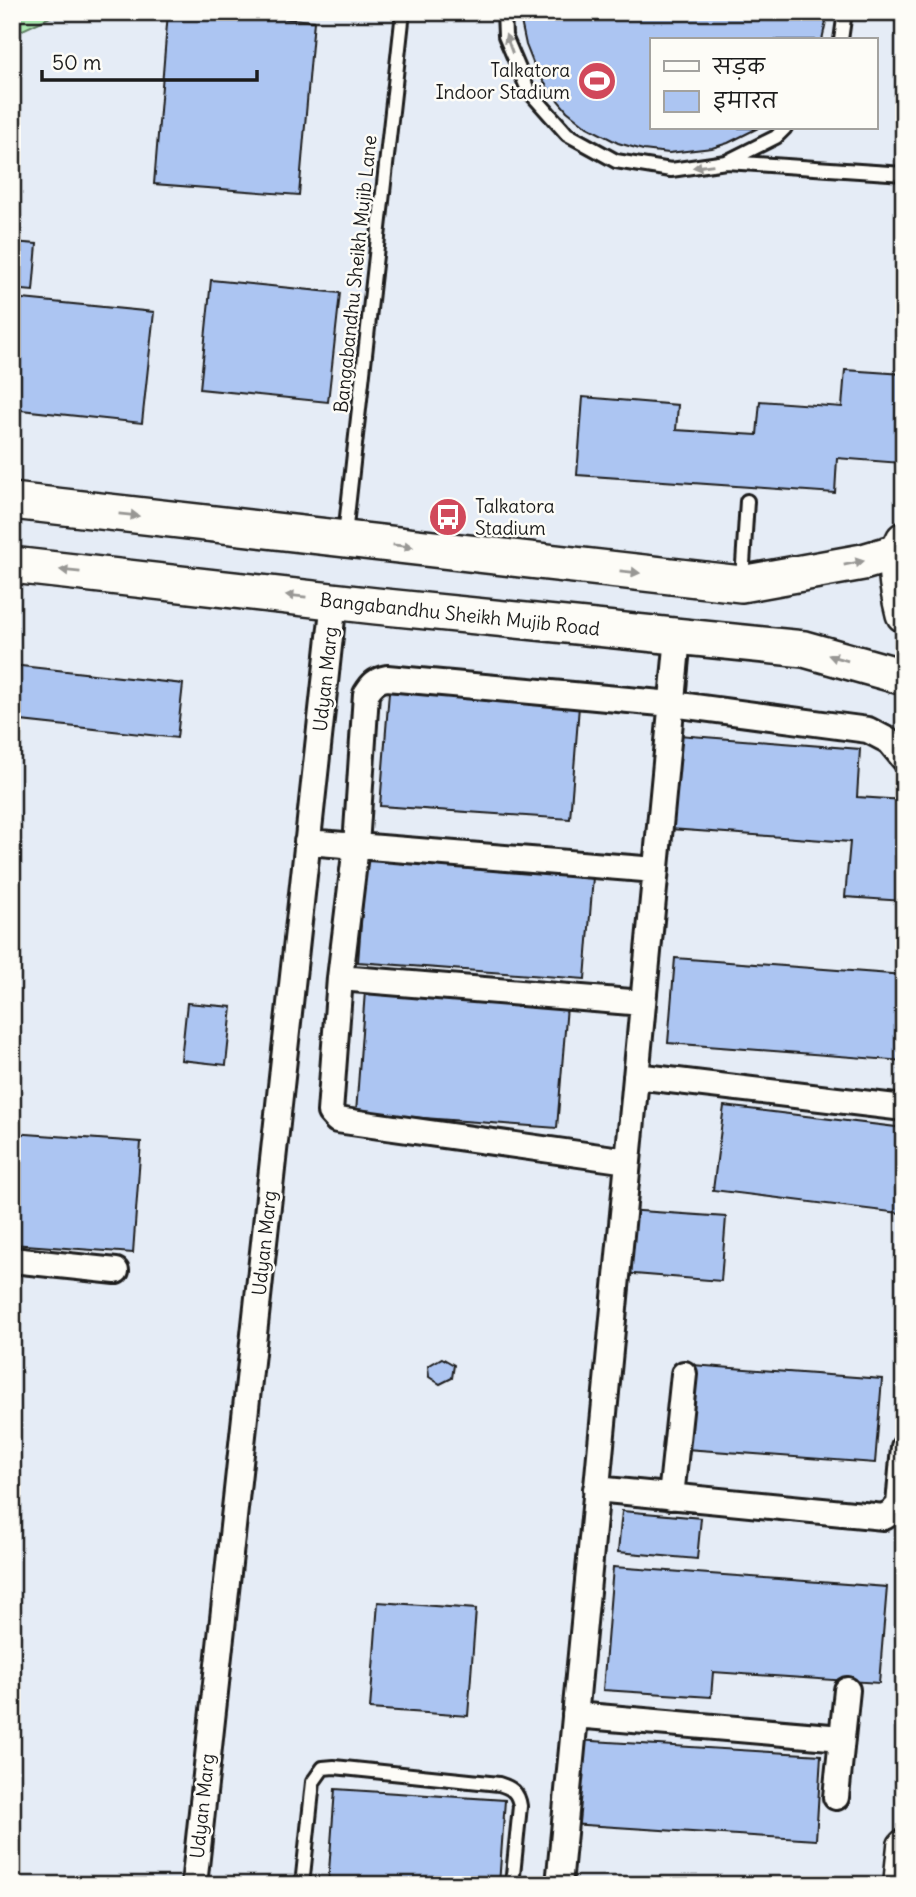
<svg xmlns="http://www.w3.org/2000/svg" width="916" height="1897" font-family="Delius,'Playpen Sans Deva',sans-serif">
  <rect width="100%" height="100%" fill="#e5ecf6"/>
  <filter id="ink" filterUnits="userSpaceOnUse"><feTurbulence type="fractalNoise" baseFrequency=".0143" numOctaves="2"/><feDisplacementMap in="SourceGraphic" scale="14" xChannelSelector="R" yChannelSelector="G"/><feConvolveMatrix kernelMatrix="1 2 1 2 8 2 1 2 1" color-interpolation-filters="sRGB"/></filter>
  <g filter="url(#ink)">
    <path fill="#aae9b0" stroke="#638266" stroke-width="2" d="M12,12H61L12,35Z"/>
    <path fill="#acc5f2" stroke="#1c1c1c" stroke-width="2" d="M168,12H205L314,21L299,195L154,184Z
      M519,12H828L822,40H652V128H758L728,143L712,148L669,153L643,150L618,143L587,127L567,111L550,91L536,70L526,45Z
      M12,242L37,244L33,291L12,289Z
      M211,280L340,293L328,402L200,389Z
      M12,298L154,312L142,423L12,409Z
      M845,370L904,374L901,463L837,458L835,493L577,475L583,397L678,405L676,430L757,435L760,401L842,407Z
      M12,665L183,684L177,738L12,720Z
      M389,692L579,706L570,819L380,806Z
      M678,735L860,749L857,797L904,800V901L845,897L850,842L670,829Z
      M366,860L593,877L585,979L358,962Z
      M675,958L904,975V1061L668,1043Z
      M365,991L567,1006L557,1128L356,1113Z
      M187,1003L232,1007L226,1065L181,1060Z
      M724,1106L904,1128V1174L899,1213L713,1190Z
      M12,1133L141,1142L133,1253L12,1244Z
      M626,1210L726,1217L721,1281L622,1273Z
      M442,1358L454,1365L452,1378L440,1384L429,1377L428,1366Z
      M692,1365L882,1379L875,1463L686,1449Z
      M622,1511L701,1518L697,1559L618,1552Z
      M613,1567L887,1587L879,1683L713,1672L711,1697L603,1690Z
      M378,1602L476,1609L468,1716L370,1709Z
      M576,1740L821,1755L816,1840L570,1824Z
      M335,1789L505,1800L499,1885H328Z"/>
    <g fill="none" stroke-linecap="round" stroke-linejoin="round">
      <defs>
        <path id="service" d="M504,12L505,36L528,90L567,134L616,161L671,170L726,162L776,137L785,128
          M841,40L845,12
          M726,162L904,174
          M345,535L403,12
          M742,580L747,501
          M302,1885L313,1782L323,1768L334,1767L499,1784C512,1788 518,1792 520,1806L512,1885"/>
        <path id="minor" d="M307,842L656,870
          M340,978L643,1003
          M636,1076L904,1108
          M628,1161L337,1120L330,1112L340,978L356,846L366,694C372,684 376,680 387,678L672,704L868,730L889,741L904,759
          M12,1260L116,1271
          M596,1489L884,1517L892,1512L899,1505L904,1447
          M671,1497L684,1374
          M575,1715L842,1738L847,1690
          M836,1797L842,1738
          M194,1885L334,600
          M559,1885L678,637"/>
        <path id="tertiary" d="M900,1885L904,1846"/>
        <path id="secondary" d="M12,501L741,584L863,562L897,552
          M904,540C891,562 898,590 904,614
          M12,565L376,606L804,649L904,677"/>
      </defs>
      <use href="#service" stroke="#1c1c1c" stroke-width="18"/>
      <use href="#minor" stroke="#1c1c1c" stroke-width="30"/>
      <use href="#tertiary" stroke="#1c1c1c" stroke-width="37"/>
      <use href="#secondary" stroke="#1c1c1c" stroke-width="40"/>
      <use href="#service" stroke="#fdfcf7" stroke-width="12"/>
      <use href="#minor" stroke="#fdfcf7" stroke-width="24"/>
      <use href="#tertiary" stroke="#fdfcf7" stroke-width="32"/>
      <use href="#secondary" stroke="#fdfcf7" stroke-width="35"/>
    </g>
    <defs><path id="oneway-solid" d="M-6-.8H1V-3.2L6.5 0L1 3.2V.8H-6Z" transform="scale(1.75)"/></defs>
    <g fill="#989794">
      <use href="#oneway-solid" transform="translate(509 44) rotate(-110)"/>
      <use href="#oneway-solid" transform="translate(703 166) rotate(172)"/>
      <use href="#oneway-solid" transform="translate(129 515) rotate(6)"/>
      <use href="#oneway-solid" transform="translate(403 546) rotate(6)"/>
      <use href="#oneway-solid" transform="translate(854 563) rotate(-11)"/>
      <use href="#oneway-solid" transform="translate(70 571) rotate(-174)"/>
      <use href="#oneway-solid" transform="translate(630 572) rotate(6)"/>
      <use href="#oneway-solid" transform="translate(296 596) rotate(-174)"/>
      <use href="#oneway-solid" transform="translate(838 658) rotate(-164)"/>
    </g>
  </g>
  <defs>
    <symbol id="stadium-disc" viewBox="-11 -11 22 22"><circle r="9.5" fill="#d1495b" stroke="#fdfcf7"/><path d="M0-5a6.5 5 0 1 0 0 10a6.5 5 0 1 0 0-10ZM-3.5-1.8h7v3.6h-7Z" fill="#fff"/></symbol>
    <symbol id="bus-disc" viewBox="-11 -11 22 22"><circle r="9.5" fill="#d1495b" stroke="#fdfcf7"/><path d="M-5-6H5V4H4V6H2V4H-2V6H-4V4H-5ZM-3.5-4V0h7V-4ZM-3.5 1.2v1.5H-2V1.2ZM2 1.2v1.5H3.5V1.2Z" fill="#fff"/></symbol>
  </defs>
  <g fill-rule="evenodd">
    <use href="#stadium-disc" x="575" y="59" width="44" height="44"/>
    <use href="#bus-disc" x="426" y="495" width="44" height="44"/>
  </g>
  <g text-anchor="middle" stroke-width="5" stroke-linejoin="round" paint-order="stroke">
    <g font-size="19" fill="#1c1c1c" stroke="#fdfcf7" text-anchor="end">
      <text x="570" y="77">Talkatora<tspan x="570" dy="22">Indoor Stadium</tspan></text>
      <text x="475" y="513" text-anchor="start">Talkatora<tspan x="475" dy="22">Stadium</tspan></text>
    </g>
    <g font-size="19" fill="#1c1c1c" stroke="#fdfcf7">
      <text transform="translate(355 274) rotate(-84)" y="7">Bangabandhu Sheikh Mujib Lane</text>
      <text transform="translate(460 614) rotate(6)" y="7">Bangabandhu Sheikh Mujib Road</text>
      <text transform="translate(325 679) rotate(-84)" y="7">Udyan Marg</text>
      <text transform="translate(264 1243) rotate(-84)" y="7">Udyan Marg</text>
      <text transform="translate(202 1806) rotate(-84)" y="7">Udyan Marg</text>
    </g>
  </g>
  <rect width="916" height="1897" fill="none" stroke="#fdfcf7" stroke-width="42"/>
  <rect x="21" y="21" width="874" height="1855" fill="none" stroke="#1c1c1c" stroke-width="2.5" filter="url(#ink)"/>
  <rect x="650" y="38" width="228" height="91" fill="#fdfcf7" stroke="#a3a29f" stroke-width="2"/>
  <rect x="664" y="61" width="35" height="10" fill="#fdfcf7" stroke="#a3a29f" stroke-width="2"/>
  <text x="713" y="74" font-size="21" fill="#1c1c1c">सड़क</text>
  <rect x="664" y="91" width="35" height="21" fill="#acc5f2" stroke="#a3a29f" stroke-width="2"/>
  <text x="713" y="108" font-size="21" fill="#1c1c1c">इमारत</text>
  <path d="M42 70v10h215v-10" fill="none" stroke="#1c1c1c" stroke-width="3.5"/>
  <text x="52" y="70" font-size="21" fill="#1c1c1c" stroke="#fdfcf7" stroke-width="5" paint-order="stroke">50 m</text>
</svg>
